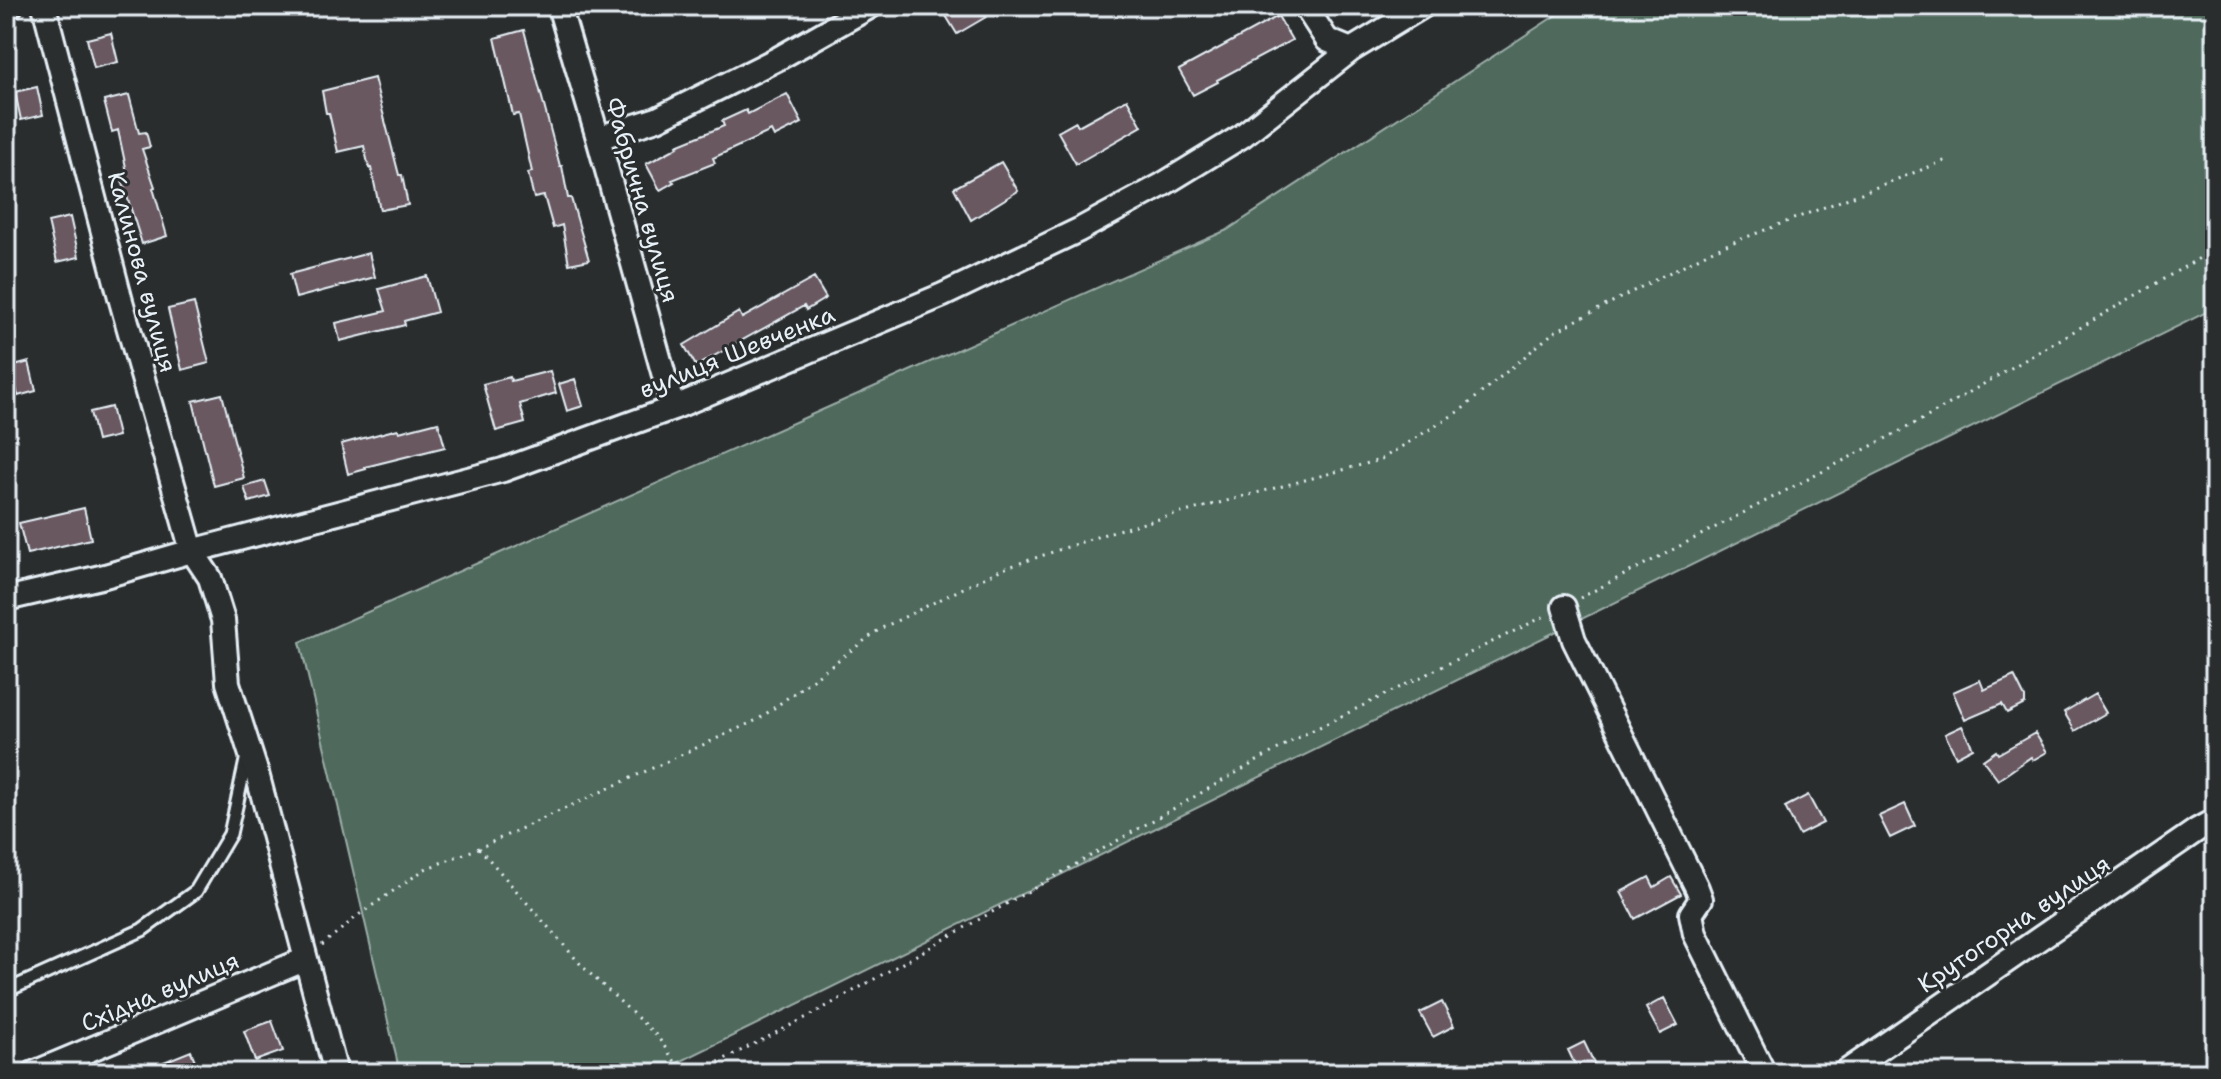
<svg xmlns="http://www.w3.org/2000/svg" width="2221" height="1079" font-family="'Shantell Sans',sans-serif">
  <rect width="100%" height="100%" fill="#2a2d2e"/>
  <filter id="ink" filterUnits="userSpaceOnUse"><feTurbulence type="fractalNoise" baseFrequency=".0125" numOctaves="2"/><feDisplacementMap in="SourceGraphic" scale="16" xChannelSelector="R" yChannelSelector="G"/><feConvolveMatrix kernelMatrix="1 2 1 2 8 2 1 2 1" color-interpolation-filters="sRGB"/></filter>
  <g filter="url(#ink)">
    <path fill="#506b5b" stroke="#9caeaa" stroke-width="2" d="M1570,6H2215V308L657,1073H400L300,642L1227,230Z"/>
    <path fill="#695861" stroke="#e8f1f8" stroke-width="2" d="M940,6H980L986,17L957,34Z
      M1278,16L1292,40L1217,80L1218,82L1193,95L1179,70Z
      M524,30L560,166H562L568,198H571L589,260L569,264L562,225L553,228L544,196L534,198L528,173L532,172L519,114L513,115L495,38Z
      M111,33L118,62L94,68L87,39Z
      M374,78L399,175H402L408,205L380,210L371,168H369L364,146L338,152L329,113H326L322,91Z
      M37,87L43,115L21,120L15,92Z
      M787,94L802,123L774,137L771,131L713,158L715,163L672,180L674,182L660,190L646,164L678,147L677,145L724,126L722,121L746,110L748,114Z
      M129,95L139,133L146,132L150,147L142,149L155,187L153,188L167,236L142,244L120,174L127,172L118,130L112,132L104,101Z
      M1127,99L1142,126L1076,164L1058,132L1076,122L1078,126Z
      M1001,162L1018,191L971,220L954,188Z
      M70,217L79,257L57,262L48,222Z
      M369,253L375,277L296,298L290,274Z
      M427,276L437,312L404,321L405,325L340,341L336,323L386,311L379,289Z
      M814,278L826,298L806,310L804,306L696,366L684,345L739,312L742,318Z
      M194,303L209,363L182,370L168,309Z
      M29,362L36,391L18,396L11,367Z
      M550,371L556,393L520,404L525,423L496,431L483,384L510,377L511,381Z
      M575,379L583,406L567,411L559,384Z
      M222,394L244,478L214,486L193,401Z
      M111,407L118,436L97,441L90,412Z
      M438,422L445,447L365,467L366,469L348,474L341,444L398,429L399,432Z
      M265,481L270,496L249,502L244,487Z
      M84,508L91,539L27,554L19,523Z
      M2014,676L2025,698V704L2007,713L2002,704L1965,720L1953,692L1980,680L1984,690Z
      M2095,694L2106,713L2075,731L2064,712Z
      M1962,726L1973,748L1956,757L1945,734Z
      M2035,733L2047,752L2033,760L2031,757L1998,780L1983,760L1996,751L1998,754Z
      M1808,795L1823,823L1799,835L1785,807Z
      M1905,804L1915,826L1890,838L1879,816Z
      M1649,877L1654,887L1671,877L1681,894L1635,919L1621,892Z
      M1664,998L1678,1025L1660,1034L1646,1008Z
      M1442,1002L1454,1026L1433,1037L1420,1013Z
      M272,1021L283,1051L255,1061L244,1031Z
      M1584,1042L1597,1069L1588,1073H1579L1568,1050Z
      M191,1051L200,1073H139V1072Z"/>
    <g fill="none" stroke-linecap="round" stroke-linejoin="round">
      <defs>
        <path id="service" d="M6,991L142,930L196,891L230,834L247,756"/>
        <path id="minor" d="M44,6L121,301L192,551L210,578L223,620L228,683L258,777L336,1073
          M559,6L598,138L673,408
          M1305,6L1327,40L1351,50
          M6,7L11,6
          M598,138L657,119L779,58L871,6
          M6,599L105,576L192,551L503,470L673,408L943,295L1079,230L1162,185L1242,136L1351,50L1423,6
          M1564,607L1574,640L1697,888L1701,899L1691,914L1695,934L1764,1073
          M34,1073L306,959
          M1844,1073L2197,830L2215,820"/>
      </defs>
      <use href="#service" stroke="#e8f1f8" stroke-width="17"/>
      <use href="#minor" stroke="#e8f1f8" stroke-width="28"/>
      <path stroke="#e8f1f8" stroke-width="3" stroke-dasharray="2 6" stroke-linecap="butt" d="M1580,598L1927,417L2215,249
        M479,848L583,967L657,1036L683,1073
        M322,945L360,914L425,869L479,848L759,719L880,629L1000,570L1114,531L1380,460L1461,410L1554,332L1713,250L1947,160
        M697,1073L813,1014L1301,736L1545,616"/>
      <use href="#service" stroke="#2a2d2e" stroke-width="11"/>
      <use href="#minor" stroke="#2a2d2e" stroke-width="22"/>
    </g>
  </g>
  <g text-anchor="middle" stroke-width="6" stroke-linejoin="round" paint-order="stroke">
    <g font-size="24" fill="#e8f1f8" stroke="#2a2d2e">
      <text transform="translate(642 200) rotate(74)" y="8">Фабрична вулиця</text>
      <text transform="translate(142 272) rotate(75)" y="8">Калинова вулиця</text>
      <text transform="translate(737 352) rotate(-22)" y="8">вулиця Шевченка</text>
      <text transform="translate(2014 924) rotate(-34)" y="8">Крутогорна вулиця</text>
      <text transform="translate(160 992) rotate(-23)" y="8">Східна вулиця</text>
    </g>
  </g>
  <rect width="2221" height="1079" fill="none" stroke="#2a2d2e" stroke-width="32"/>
  <rect x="16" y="16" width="2189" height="1047" fill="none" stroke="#e8f1f8" stroke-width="3" filter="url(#ink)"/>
</svg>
